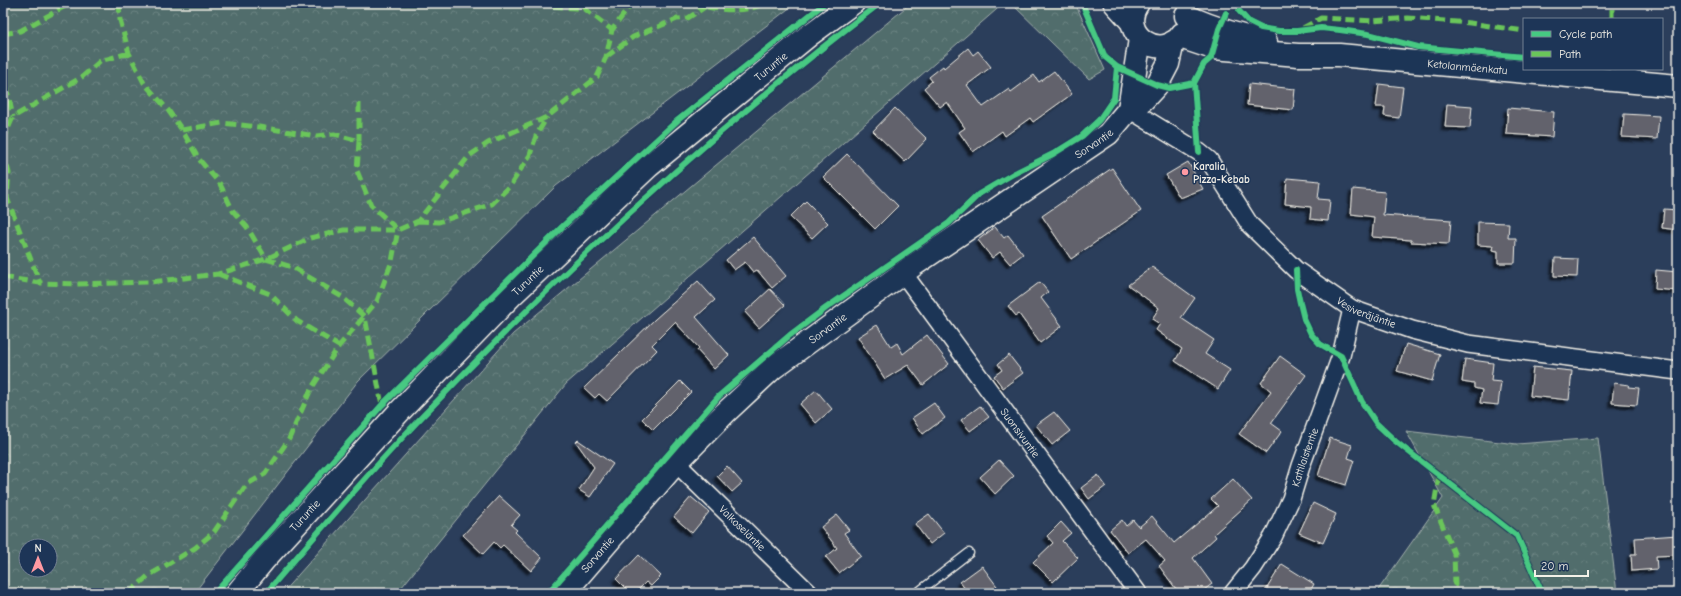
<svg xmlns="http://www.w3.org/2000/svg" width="1681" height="596" font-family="'Comic Neue',sans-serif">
  <defs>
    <pattern id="forest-crowns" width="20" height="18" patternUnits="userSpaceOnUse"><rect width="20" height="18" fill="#516d6c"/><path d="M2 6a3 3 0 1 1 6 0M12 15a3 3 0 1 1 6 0" fill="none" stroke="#6b8281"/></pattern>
    <filter id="shadow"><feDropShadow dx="-3.5" dy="3.5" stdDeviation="1" flood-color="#0009"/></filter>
  </defs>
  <rect width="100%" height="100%" fill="#2b3e5b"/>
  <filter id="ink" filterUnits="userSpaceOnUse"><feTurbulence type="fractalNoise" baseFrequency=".025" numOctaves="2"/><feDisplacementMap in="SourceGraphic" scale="8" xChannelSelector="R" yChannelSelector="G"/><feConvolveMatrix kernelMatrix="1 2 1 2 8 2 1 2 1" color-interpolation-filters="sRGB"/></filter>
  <g filter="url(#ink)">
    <path fill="url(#forest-crowns)" stroke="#a2afaa" fill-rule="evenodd" d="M3,3H796L556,186L358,381L194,593H3ZM26,546H50V570H26Z
      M911,3H1004L566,384L397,593H282L513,334Z
      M1011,3H1075L1105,70L1089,79Z
      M1406,431L1517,444L1598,438L1617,593H1376L1443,498Z"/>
    <path fill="#62626c" stroke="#f4f1e8" filter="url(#shadow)" d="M968,48L973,55L978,51L991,67L967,85L983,107L1009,89L1011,92L1034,75L1039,82L1054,71L1072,94L1033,122L1030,118L1005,136L1002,131L973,152L959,132L965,128L947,102L940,107L924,88L932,81L929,77L943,66L944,68Z
      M1249,84L1295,89L1293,110L1247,105Z
      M1379,84L1403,87L1399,118L1384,116L1385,107H1376Z
      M1447,104L1472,106L1470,128L1445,127Z
      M895,108L927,139L905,162L873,131Z
      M1508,108L1554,112L1552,137L1506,134Z
      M1624,114L1659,116L1657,139L1622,137Z
      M847,154L898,206L875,229L823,177Z
      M1188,162L1203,189L1180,198L1166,175Z
      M1112,168L1141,211L1071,259L1042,216Z
      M1287,178L1320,181L1318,199L1330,200L1328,221L1310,219L1311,207L1285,204Z
      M1353,189L1385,192L1383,215L1451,220L1449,244L1411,242V240L1372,237L1374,217L1351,214Z
      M806,201L828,223L812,238L790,217Z
      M1664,209L1678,210V230L1662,228Z
      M1478,222L1509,223L1508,238H1516L1515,263H1498V251L1492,250L1493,246L1478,245Z
      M995,227L1004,238L1008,235L1023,254L1010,264L1000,252L992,258L978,240Z
      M753,237L786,276L772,288L757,270L753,272L745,262L734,270L726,260Z
      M1555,258L1578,259L1577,277L1554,276Z
      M1152,267L1195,298L1181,318L1214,340L1205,354L1230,370L1218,389L1175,361L1182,349L1156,330L1160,324L1152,319L1159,308L1128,285Z
      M1656,270L1678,272V291L1655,289Z
      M698,281L715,300L696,317L729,355L714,369L697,350L699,348L675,322L652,345L657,350L607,401L599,394L595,398L584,388L655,319Z
      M1040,282L1048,292L1041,298L1062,326L1040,343L1019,314L1016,316L1008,306Z
      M770,289L785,305L759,328L745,312Z
      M877,325L891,347L897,343L903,354L927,335L949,364L923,385L908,365L885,379L858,337Z
      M1406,344L1440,354L1432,381L1397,371Z
      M1009,355L1023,373L1003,388L994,376L1002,370L998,364Z
      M1280,356L1306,375L1271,423L1282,431L1266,453L1239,434L1271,391L1261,383Z
      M1465,359L1493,363L1491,381L1501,382L1498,405L1480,403L1482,390L1474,388V384L1462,382Z
      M1533,367L1572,371L1569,400L1530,396Z
      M680,381L691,392L653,430L642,419Z
      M1614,383L1629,385L1628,387L1639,388L1637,405L1612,403Z
      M816,390L832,409L816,423L800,404Z
      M934,403L945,418L923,434L912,418Z
      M980,406L989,417L970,431L961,420Z
      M1054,412L1070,431L1052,445L1036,425Z
      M1330,438L1352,445L1348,458L1354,460L1346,485L1318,476Z
      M578,440L613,464L590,497L579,490L594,467L576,442Z
      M999,460L1014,476L995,494L980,477Z
      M727,466L742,483L732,492L717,476Z
      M1098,475L1106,486L1089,499L1081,488Z
      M1233,479L1252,500L1214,534L1216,537L1193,558L1212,584L1200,593H1179L1159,566L1165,561L1146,539L1128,553L1110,530L1122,520L1126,526L1133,520L1139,527L1152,516L1174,543L1218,506L1211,499Z
      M499,496L520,515L511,525L517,530L515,532L542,558L531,571L503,545L500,548L494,542L483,554L463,535Z
      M691,497L709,512L692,533L674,517Z
      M1313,503L1336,514L1323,543L1299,533Z
      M929,514L944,533L930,544L915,524Z
      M837,515L849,530L844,533L861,556L839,573L826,557L837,548L821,527Z
      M1061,522L1071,533L1062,541L1078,558L1053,582L1033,562L1053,543L1047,536Z
      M1678,535V555L1656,556L1657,569L1632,571L1631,554H1636L1635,538Z
      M639,555L661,576L651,586L646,582L635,593H630L616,579Z
      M1282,564L1314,584L1309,593H1264Z
      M982,566L1002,593H968L960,582Z"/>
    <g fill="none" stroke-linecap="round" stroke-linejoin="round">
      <defs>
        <path id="service" d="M917,593L969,553"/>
        <g id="minor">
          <path id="s1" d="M1129,109L1199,152L1209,160L1250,225L1296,270L1352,309L1412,330L1468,344L1678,371"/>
          <path id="s2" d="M903,273L1138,593"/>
          <path id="s3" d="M676,463L809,593"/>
          <path id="s4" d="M1233,593L1253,568L1273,537L1291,499L1301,466L1341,356L1352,309"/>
        </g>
        <path id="tertiary" d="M1114,3L1132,23"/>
        <g id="secondary">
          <path d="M1138,3C1116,34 1162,64 1182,34"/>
          <path d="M1186,16C1212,27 1238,36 1266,42"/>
          <path id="s5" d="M1180,37L1213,48L1298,55H1339L1678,86"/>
          <path d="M1129,109L1140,39"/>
          <path id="s6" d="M564,593L676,463L725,413L773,368L914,265L1108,134L1129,109L1144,99L1157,85L1168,64L1173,42"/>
        </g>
        <g id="trunk">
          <path id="s7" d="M237,593L264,560L399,412L511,296L649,166L808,36L853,3"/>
        </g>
      </defs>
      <use href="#service" stroke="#f4f1e8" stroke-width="11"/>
      <use href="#minor" stroke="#f4f1e8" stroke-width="20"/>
      <use href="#tertiary" stroke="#f4f1e8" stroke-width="24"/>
      <use href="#secondary" stroke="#f4f1e8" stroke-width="25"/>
      <use href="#trunk" stroke="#f4f1e8" stroke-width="25"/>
      <use href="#service" stroke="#1d3557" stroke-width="8"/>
      <use href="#minor" stroke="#1d3557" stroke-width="17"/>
      <use href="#tertiary" stroke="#1d3557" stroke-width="21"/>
      <use href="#secondary" stroke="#1d3557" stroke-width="22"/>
      <use href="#trunk" stroke="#1d3557" stroke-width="22"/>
      <path stroke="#6ac65a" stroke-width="5" stroke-dasharray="10 5" stroke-linecap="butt" d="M119,3L120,20L129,53L144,83L168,110L182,130L198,158L220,184L233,211L247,227L266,259L292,267L342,297L365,317L382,405
        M693,3C712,10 747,14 764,3
        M553,6L585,9L612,30
        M1612,19V3
        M1303,28L1321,18L1373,21L1408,18L1470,23L1524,31
        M3,34L20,31L71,3
        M606,57L633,37L677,19L688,18L705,7
        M3,71L13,117
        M359,103V141
        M182,130L222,123L259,127L316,136L334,134L359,141L357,171L371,205L398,230
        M3,141L13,117L82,77L100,61L129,53
        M3,151L9,173L7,198L40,283
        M418,221L439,222L492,204L510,186L530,155L536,136L547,117
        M218,274L270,294L297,321L339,346
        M3,277L40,283L78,284L151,282L218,274L266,259L310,238L344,230H398L418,221L469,156L488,143L547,117L597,77L606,57L612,30L632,3
        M1439,476L1434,505L1454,553L1455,585L1449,593
        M129,593L148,576L195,548L214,532L246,485L265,474L289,439L311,389L339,346L377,301L392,261L398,230"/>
      <defs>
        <path id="cycleway" d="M1082,3L1105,57L1117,67L1157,85L1169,88L1194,83
          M1239,11L1249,22L1261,28L1279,31H1297L1321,28L1340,30L1368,34L1418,47L1524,57
          M1199,152L1194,83L1204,64L1211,58L1219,29L1226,13
          M1296,270L1297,289L1300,303L1304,319L1311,334L1320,344L1341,356L1362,402L1376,423L1395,441L1517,536L1542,593
          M215,593L382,405L562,227L678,120L825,3
          M266,593C315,536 364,478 416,423C560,272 714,129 880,3
          M548,593L719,396L790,335L826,308L949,223L979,194L1013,174L1053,154L1082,136L1099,120L1114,98L1117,67"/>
      </defs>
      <use href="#cycleway" stroke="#1d3557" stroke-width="8"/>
      <use href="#cycleway" stroke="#46c982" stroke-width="6"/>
    </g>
  </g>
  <circle fill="#ff9aa2" stroke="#1d3557" stroke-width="1.5" cx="1185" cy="172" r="4"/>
  <g text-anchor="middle" stroke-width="3" stroke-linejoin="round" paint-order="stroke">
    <g font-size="11" fill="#f4f1e8" stroke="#1d3557">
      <text dy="4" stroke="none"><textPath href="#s7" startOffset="751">Turuntie</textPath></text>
      <text dy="4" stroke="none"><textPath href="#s5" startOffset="290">Ketolanmäenkatu</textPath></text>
      <text dy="4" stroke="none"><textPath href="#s6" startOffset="699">Sorvantie</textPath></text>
      <text dy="4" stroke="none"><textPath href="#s7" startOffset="427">Turuntie</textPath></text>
      <text dy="4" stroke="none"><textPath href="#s1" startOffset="319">Vesiveräjäntie</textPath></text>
      <text dy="4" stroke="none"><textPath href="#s6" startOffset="375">Sorvantie</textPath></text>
      <text dy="4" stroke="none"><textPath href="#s2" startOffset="198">Suonsivuntie</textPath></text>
      <text dy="4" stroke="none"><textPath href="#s4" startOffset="155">Kattilaistentie</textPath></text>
      <text dy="4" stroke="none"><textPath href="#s7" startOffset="103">Turuntie</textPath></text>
      <text dy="4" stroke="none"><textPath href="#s3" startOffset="93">Valkoseläntie</textPath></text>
      <text dy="4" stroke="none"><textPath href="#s6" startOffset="51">Sorvantie</textPath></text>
    </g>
    <g font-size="11" font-weight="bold" fill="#f4f1e8" stroke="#1d3557" text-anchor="start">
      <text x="1193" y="170">Karalia<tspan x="1193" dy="13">Pizza-Kebab</tspan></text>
    </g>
  </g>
  <rect width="1681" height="596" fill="none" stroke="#1d3557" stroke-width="16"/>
  <rect x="8" y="8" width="1665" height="580" fill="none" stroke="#f4f1e8" stroke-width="1.5" filter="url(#ink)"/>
  <rect x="1523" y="18" width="140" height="52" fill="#1d3557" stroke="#738091"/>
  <rect x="1531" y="31" width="20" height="6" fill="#46c982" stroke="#738091"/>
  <text x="1559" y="38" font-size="12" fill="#f4f1e8">Cycle path</text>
  <rect x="1531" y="51" width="20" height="6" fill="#6ac65a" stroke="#738091"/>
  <text x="1559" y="58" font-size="12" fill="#f4f1e8">Path</text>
  <g transform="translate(38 558)"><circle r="19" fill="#1d3557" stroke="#738091"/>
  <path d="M0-3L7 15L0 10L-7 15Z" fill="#ff9aa2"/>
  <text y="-6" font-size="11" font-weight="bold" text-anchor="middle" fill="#f4f1e8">N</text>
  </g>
  <path d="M1535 570v6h53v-6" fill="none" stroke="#f4f1e8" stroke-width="2"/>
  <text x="1541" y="570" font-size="12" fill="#f4f1e8" stroke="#1d3557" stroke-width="3" paint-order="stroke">20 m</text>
</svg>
